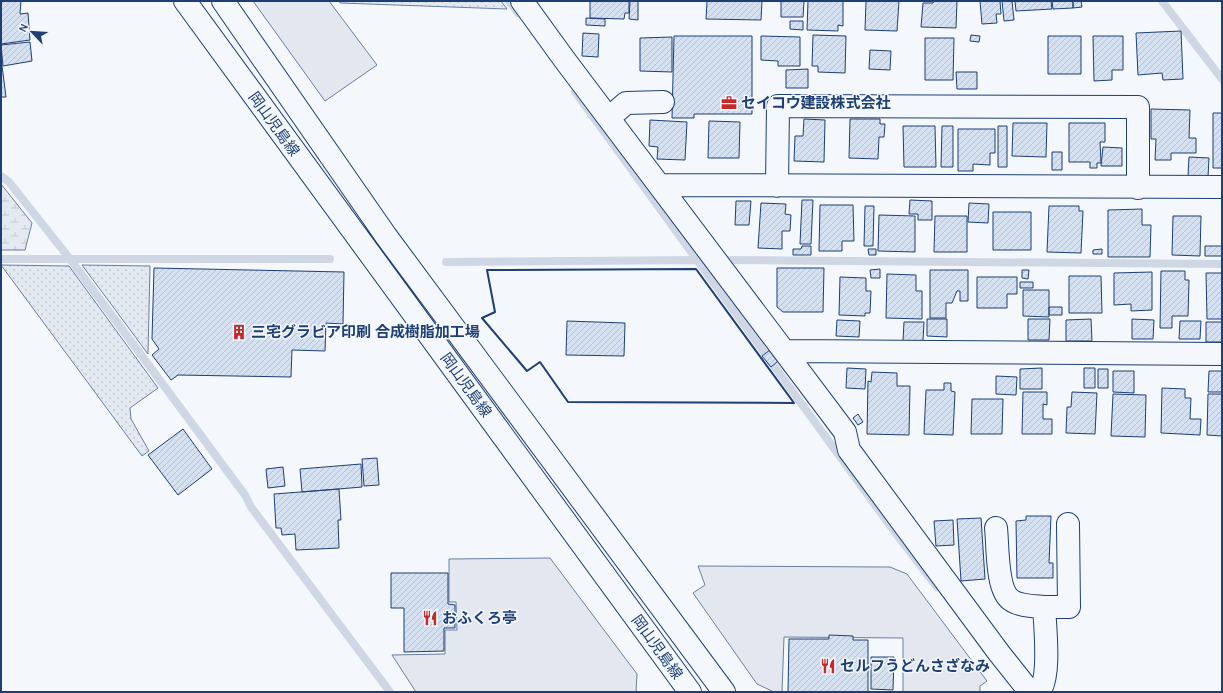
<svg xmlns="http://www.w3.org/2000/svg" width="1223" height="693" font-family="Karla,'Noto Sans JP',sans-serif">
  <defs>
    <pattern id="grass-dots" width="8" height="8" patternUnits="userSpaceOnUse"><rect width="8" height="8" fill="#e3e9f0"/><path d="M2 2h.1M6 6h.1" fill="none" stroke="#c2c9d1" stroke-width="1.8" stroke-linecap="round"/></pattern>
    <pattern id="wetland-marsh" width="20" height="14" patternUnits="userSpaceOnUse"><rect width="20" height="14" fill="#e3e9f0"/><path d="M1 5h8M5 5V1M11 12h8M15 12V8" fill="none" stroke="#c2c9d1"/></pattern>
    <pattern id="building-hatch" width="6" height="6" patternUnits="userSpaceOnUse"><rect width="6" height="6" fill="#d5e0f0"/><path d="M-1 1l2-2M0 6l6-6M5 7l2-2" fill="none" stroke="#b6c1d1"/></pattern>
  </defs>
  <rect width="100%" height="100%" fill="#f4f7fb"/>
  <path fill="url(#grass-dots)" stroke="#687fa3" d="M339,1H501L507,9L340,3Z
    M1,265L69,266L158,388L130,408L131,419L149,451L142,456Z
    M82,265L150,266L148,354Z"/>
  <path fill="url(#wetland-marsh)" stroke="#687fa3" d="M1,184L32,223L25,250H1Z"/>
  <path fill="#e3e8f0" stroke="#687fa3" d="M253,1H329L377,65L325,101Z
    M550,558L637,674L636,692H416L392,655L445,654V630H457L456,602H449V559Z
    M698,566L890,567L907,574L987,681L980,686V692H903V638L784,637L782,692H774L757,684L693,593L705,585Z"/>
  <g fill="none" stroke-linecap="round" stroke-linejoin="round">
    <path stroke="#cfd7e4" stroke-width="8" d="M509,1L518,13
      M1162,1L1222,79
      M575,92L894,531L937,587
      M1,176L9,182L70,259L245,495L251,507L390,692
      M1,259H330
      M718,260L1222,264
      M446,262L701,260"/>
  </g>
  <path fill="url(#building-hatch)" stroke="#1d3f73" d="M1,1H21L20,14L28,13L30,40L1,44Z
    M590,1H629V13H625L624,19L590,18Z
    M630,1H638V20L629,19Z
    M707,1H762L761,20L706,19Z
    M781,1H804L803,17H781Z
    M808,1H843V26L838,25V31L807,30Z
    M866,1H899L897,31L865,30Z
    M934,1H957L956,28L921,27L923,3H933Z
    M980,1H1000L1001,14H996L997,23L982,24Z
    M1002,1H1012L1014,20L1004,21Z
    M1015,1H1051L1052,9L1016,11Z
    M1052,1H1073V8L1053,9Z
    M1073,1H1081L1082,7L1073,8Z
    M586,18L605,19V26L586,25Z
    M790,21H803V30L790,29Z
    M1181,31L1183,79L1163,80L1162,73L1138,75L1136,33Z
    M583,33L599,34L598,57L582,56Z
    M813,35L846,36L845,73L818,72V66H812Z
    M971,35L980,36L979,42L970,41Z
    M674,36H752V114H694V118H672Z
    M761,36L800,37V66H778V61L761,60Z
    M1048,36H1081V74H1048Z
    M1093,36H1123V70H1112V80L1094,81Z
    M672,37V72L640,71V38Z
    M925,38H954L953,80H925Z
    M30,42L32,61L3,66L1,45Z
    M870,50L891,51L890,70L869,69Z
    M1,58L6,97H1Z
    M808,69V88H786V70Z
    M956,72H977V89H957Z
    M1151,109L1190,110L1189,138H1196V153H1171V160H1155L1156,139H1151Z
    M1213,113H1222V168H1213Z
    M804,119L825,120L824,162L794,161L795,136H803Z
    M850,119H880V124H885L884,137H879L878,159L849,158Z
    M650,120L687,122L685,160L657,159L658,147L649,146Z
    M709,121L740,122L739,158H708Z
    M1013,123H1047L1046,157L1012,156Z
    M1069,123H1105V142H1100L1101,163H1097V168H1090V162H1069Z
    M903,126H935L936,167H904Z
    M942,126H953V167H941Z
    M998,126H1007V167H998Z
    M958,129H995V153H990V165L973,164V171H958Z
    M1103,147L1122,148V166H1101Z
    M1052,152H1062V170H1052Z
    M1189,157L1209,158L1208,177L1188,176Z
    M802,200H813L811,244H800Z
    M910,200L932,201V220H918V214H909Z
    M736,201H751L749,225H735Z
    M761,203L786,204L785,214L791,215L790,231H782V249L758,248Z
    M969,203L989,204L988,223L968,222Z
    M820,205H853L854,241H842V251H819Z
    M865,206H874L873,246H864Z
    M1049,206H1079V211H1083L1081,253L1047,252Z
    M1142,209V225H1151L1150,257H1108V210Z
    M993,212H1031V250H993Z
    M879,215L915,216V252L878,251Z
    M935,216H967V252H934Z
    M1173,216H1201L1200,256L1172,255Z
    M802,246H811V255H793V249H801Z
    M1205,246H1222V256H1205Z
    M868,249H876V255H869Z
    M1102,249V254H1093V250Z
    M154,268L344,272L343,324L326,323L325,351L292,350L291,377L178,375L171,380L152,355L159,349L152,339Z
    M777,268H824L823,312H783L777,307Z
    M880,269V278H871L870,270Z
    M930,270H968V301H960V291H957L952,303H946V318H930Z
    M1022,270H1029L1028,279L1022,278Z
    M1161,271H1185V280H1189L1188,316H1172V328H1160Z
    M1152,272V310L1131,311V304L1114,305V273Z
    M1206,273H1222V319H1207Z
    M887,274L916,275V291H922V319L886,318Z
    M1069,276H1101L1102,313H1069Z
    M840,277L866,278V291H871L870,313H865V316L839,315Z
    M977,277H1017V294H1007V308H977Z
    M1020,282H1033V288H1020Z
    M1023,290H1049V317L1023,316Z
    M1049,307H1062V315H1049Z
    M927,319H947V337L927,336Z
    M1028,319H1050L1049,340H1028Z
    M1091,319L1092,341H1066V320Z
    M1132,319L1154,320L1153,339H1132Z
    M837,320L860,321L859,337L836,336Z
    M567,321L625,323L624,356L566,355Z
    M1180,321H1201L1200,339H1179Z
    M904,322H924L923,341H903Z
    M1206,322H1222V342H1206Z
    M770,350L778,361L771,367L762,356Z
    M847,368L866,369L865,389L846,388Z
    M1042,368V389H1020V369Z
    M1084,368H1095V388H1084Z
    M1098,369H1108V388H1098Z
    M1113,371H1134V393L1113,392Z
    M1209,371H1222V392H1208Z
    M872,372L897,373V386H910L909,435L867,434L868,381L871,382Z
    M996,376L1017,377L1016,395L996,394Z
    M944,383H951V391L955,392L953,435L924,434L926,390H944Z
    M1162,388L1185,389V398H1191L1190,419H1201L1200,435L1161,433Z
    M1023,392H1047V405L1043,404V419H1052V434H1022Z
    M1072,392L1097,393L1095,434L1066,433L1067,407H1071Z
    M1113,394L1146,395L1145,437L1111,436Z
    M1208,394H1222V436L1207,435Z
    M972,399H1003L1002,434H971Z
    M858,414L863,422L858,425L853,418Z
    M183,429L212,469L178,495L148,455Z
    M377,458L379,485L364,486L362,459Z
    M361,464L362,487L302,492L300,469Z
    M283,467L285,486L268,488L266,469Z
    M339,489L341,520H338L339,548L296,550L295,534L282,535L281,528H276L274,494Z
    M1026,516H1051L1049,563H1053V578H1017L1016,521L1026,520Z
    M981,518L985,579L961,581L957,519Z
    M953,520L954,545L936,546L934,521Z
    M391,573H448V604L455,605V628H444V651L404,652V608H391Z
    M829,635L853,636V640H868V692H788L789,639H829Z
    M871,657H894L893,690L871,689Z"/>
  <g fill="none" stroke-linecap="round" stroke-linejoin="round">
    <defs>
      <path id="minor" d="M522,1L564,59L845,432L849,450L999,653L1030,692
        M609,118L626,103L663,102
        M660,185L1222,187
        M777,186L778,106L1138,107V188
        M785,351L1222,354
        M996,528C998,545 996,590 1011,600C1019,606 1034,606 1044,607C1045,627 1051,677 1039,692
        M1044,607H1069L1068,524"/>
      <path id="major" d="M185,1L690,692
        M223,1L386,236L724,692"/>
    </defs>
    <use href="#minor" stroke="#1d3f73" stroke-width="24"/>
    <use href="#major" stroke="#1d3f73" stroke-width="24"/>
    <use href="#minor" stroke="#f4f7fb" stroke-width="22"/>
    <use href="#major" stroke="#f4f7fb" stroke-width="22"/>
    <path stroke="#1d3f73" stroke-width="2" d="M696,269L794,403L568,402L540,362L527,371L482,318L495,312L487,270Z"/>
  </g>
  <defs>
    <symbol id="office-bare" viewBox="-9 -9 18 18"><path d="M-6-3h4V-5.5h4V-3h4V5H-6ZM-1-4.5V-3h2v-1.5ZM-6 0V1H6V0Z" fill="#c62828" stroke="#f4f7fb" stroke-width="2.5" paint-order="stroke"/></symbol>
    <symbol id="building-bare" viewBox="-9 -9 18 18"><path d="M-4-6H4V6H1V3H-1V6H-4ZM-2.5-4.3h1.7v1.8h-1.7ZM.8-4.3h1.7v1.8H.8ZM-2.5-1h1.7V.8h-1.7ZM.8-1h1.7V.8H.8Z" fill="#c62828" stroke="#f4f7fb" stroke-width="2.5" paint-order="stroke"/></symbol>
    <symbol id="restaurant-bare" viewBox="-9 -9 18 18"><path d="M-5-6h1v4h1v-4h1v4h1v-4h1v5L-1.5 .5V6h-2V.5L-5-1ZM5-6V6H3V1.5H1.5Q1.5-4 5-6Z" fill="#c62828" stroke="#f4f7fb" stroke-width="2.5" paint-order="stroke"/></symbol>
  </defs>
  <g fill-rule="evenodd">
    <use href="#office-bare" x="718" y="92" width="22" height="22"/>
    <use href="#building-bare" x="228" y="321" width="22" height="22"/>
    <use href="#restaurant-bare" x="419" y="607" width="22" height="22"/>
    <use href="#restaurant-bare" x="817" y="655" width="22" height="22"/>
  </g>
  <g text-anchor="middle" stroke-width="3" stroke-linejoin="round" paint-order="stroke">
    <g font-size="15" font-weight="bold" fill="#1d3f73" stroke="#f4f7fb" text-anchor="start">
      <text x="741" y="108">セイコウ建設株式会社</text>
      <text x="251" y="337">三宅グラビア印刷 合成樹脂加工場</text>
      <text x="442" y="623">おふくろ亭</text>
      <text x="840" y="671">セルフうどんさざなみ</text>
    </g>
    <g font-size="15" fill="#1d3f73" stroke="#f4f7fb">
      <text transform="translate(274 124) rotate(54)" y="5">岡山児島線</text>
      <text transform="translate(466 385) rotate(54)" y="5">岡山児島線</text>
      <text transform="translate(657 647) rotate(54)" y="5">岡山児島線</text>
    </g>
  </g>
  <rect width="1223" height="693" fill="none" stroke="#1d3f73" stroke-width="4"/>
  <g transform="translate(32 32) rotate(295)" stroke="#f4f7fb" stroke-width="3" paint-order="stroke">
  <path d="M0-3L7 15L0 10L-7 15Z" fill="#1d3f73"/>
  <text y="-6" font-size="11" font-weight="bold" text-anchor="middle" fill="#1d3f73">N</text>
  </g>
</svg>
